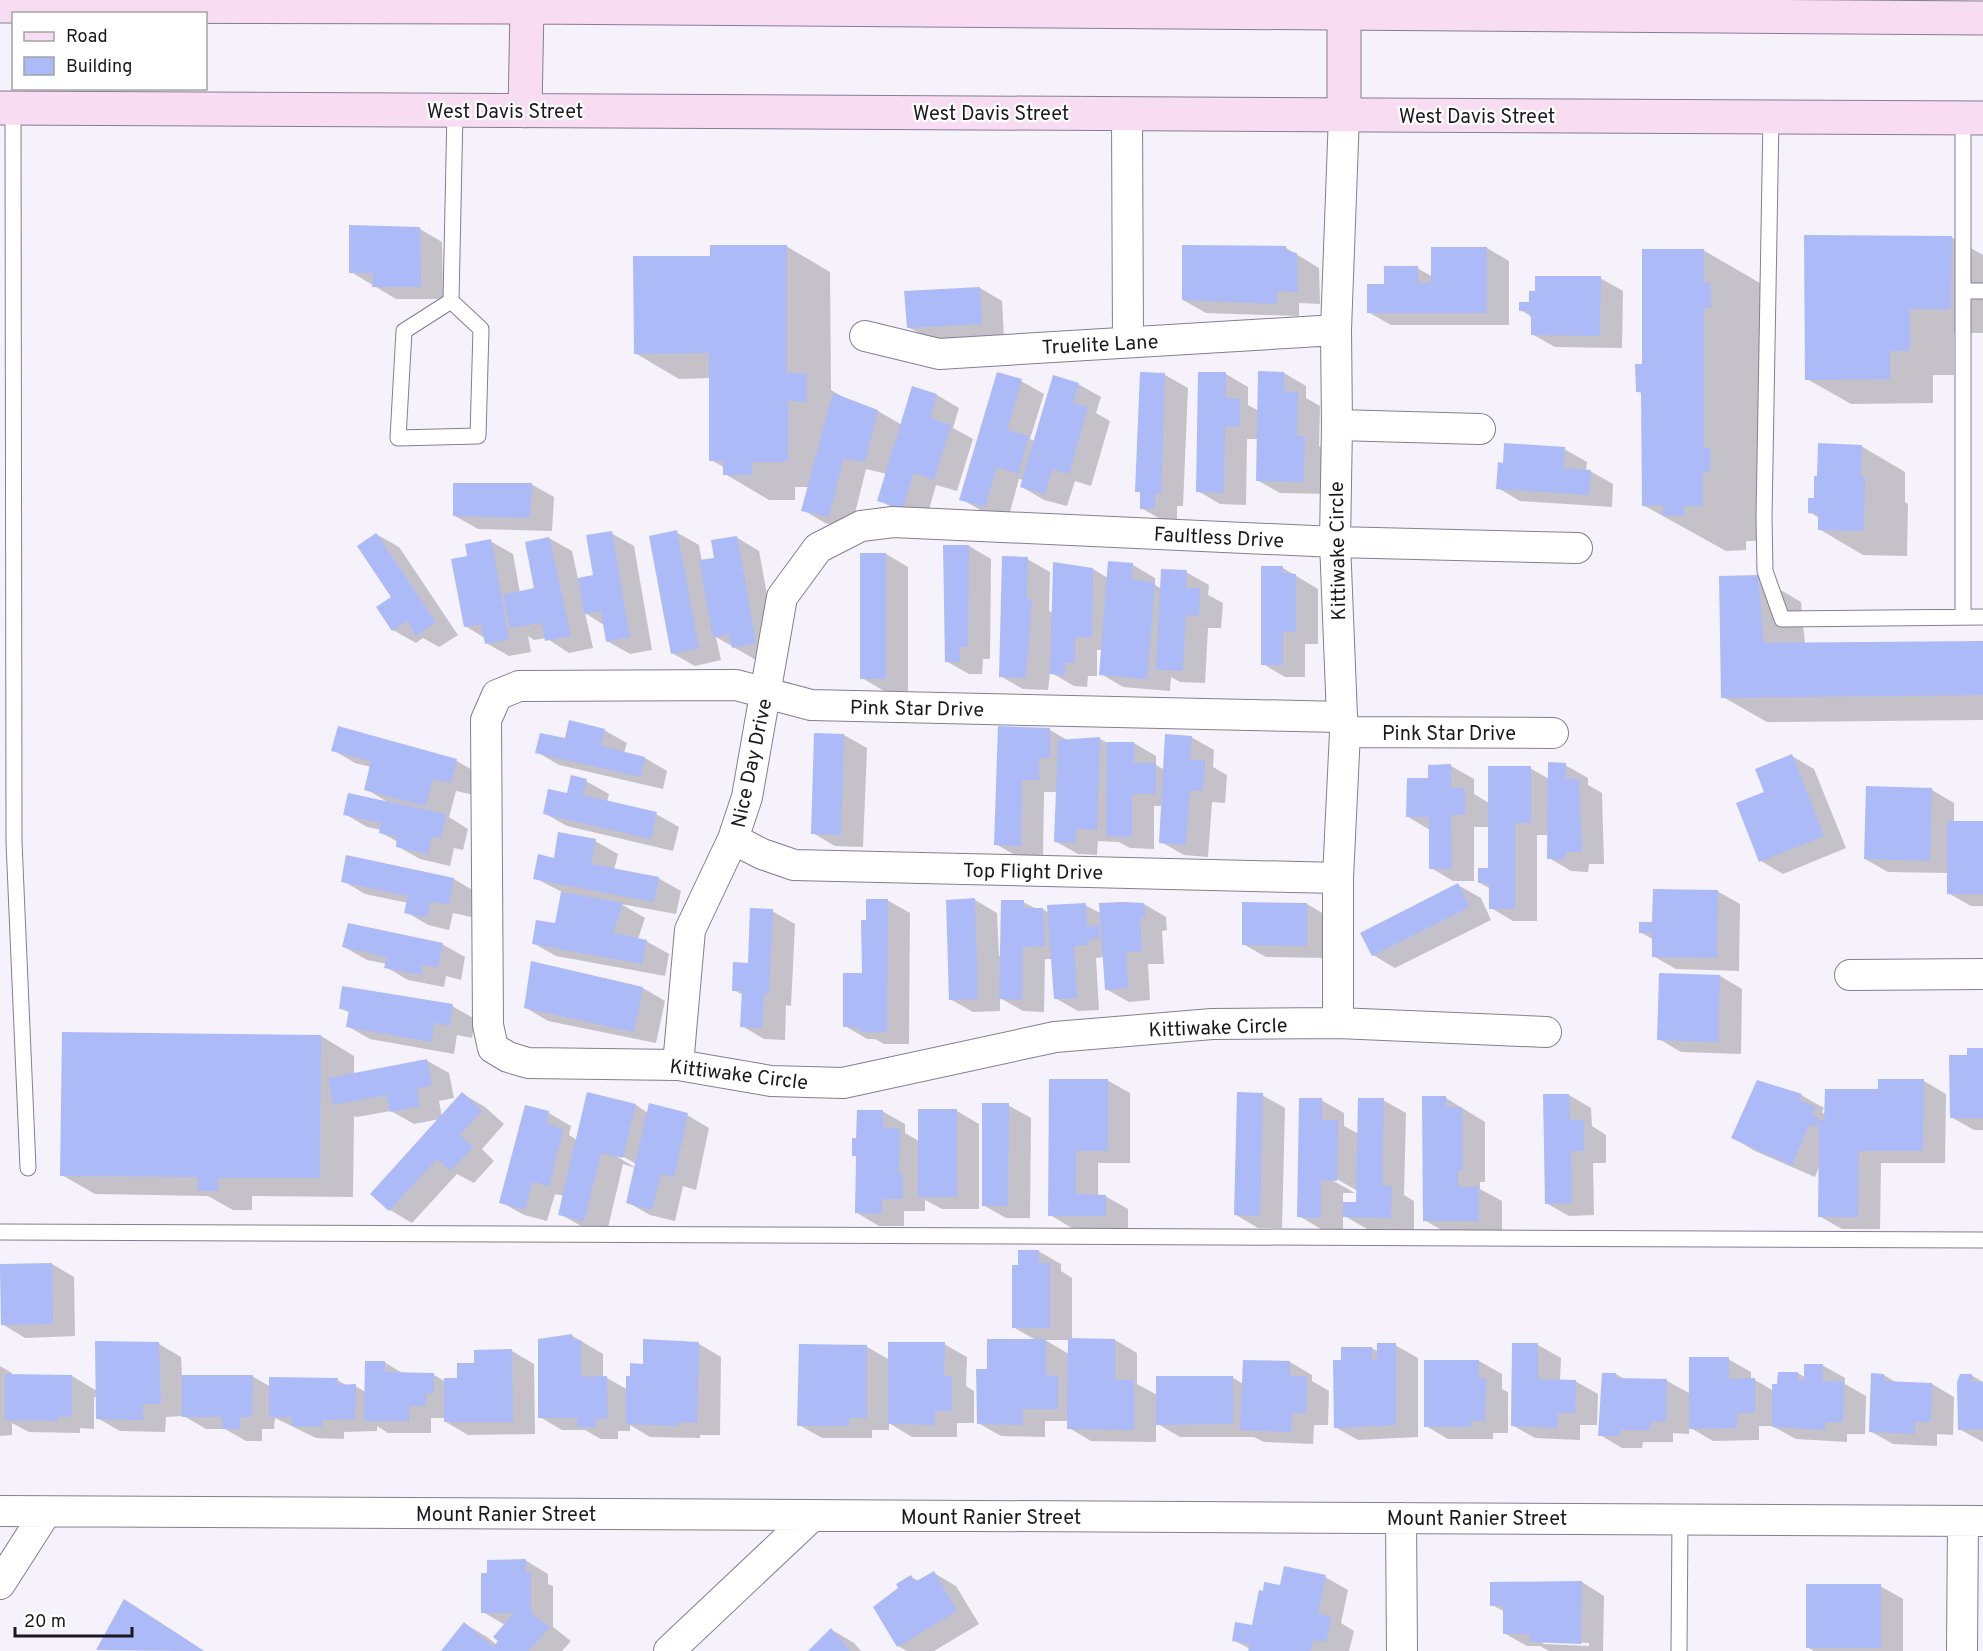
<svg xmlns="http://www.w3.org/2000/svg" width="1983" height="1651" font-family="Overpass,sans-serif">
  <rect width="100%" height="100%" fill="#f6f2fc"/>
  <path fill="#0003" fill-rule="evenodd" d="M420,229L442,242L443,299H396L351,272Z
    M1951,237L1983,255V333H1954V375H1933V403L1851,404L1807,379Z
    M786,246L830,272L831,390L850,401L878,411L902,425L913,388L937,395L959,408L953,428L973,439L957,491L936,485L926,520L902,513L879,500L887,474L866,469L851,529L825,523L803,510L809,487H795V500H769L725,474V468L711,460V378L679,379L635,353L711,257Z
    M1286,248L1319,268L1320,304L1299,303V316L1206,313L1183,300Z
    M1487,248L1509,261V325H1391L1368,312L1385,285L1417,268L1433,277Z
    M1703,250L1765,286L1764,541H1746V550L1726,551L1643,505V394L1637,391L1644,366Z
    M1600,278L1623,291L1622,348L1555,347L1532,334V317L1521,310L1530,303Z
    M980,288L1002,301L1004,337L931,340L908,327Z
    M1284,373L1306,386V398L1320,406L1319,446L1328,451L1327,494L1280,493L1257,480L1258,439H1247L1246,505L1220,504L1198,491L1226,374L1248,387V405L1259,411Z
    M1141,374L1165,375L1188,388L1183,506H1177V521H1164L1141,508L1142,494L1137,491Z
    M1021,381L1044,394L1030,439L1035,441L1078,384L1101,397L1096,413L1110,421L1091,486L1075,481L1067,506L1044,500L1022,487L1024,480L1019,479L1008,519L984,512L961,499Z
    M1861,446L1905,472V502L1908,504L1907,556L1863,555L1819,529V518L1810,512Z
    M1564,449L1587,462L1586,471H1590L1613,484L1612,507L1520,501L1498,488L1504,464Z
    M531,484L554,497L552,531L478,529L455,516Z
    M676,532L699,545L702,562L716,559L736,537L759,551L778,655L756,660L716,637L721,660L695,666L672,653Z
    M611,533L634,546L652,650L630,654L607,641L604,625L585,613L593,648L569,653L546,638L534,640L528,636L531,652L509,656L486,643L485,638L465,626L469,557L490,541L513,554L520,593L536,589L549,538L572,551L578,579L595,577Z
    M376,534L399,547L458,635L439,647L423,638L416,643L393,630V598Z
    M969,546L991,559L990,659H983L982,674H969L946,661Z
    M886,554L908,567V691H884L862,678Z
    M1027,559L1050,572L1049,611L1053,613L1093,569L1108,578L1133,565L1155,578V585L1162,589L1186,572L1209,585L1208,595L1223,603L1221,628H1208L1205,683L1180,682L1171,677L1170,691L1123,687L1101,674L1103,650H1097V676H1088L1087,687L1074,686L1050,672L1048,690L1023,689L1000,676Z
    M1283,568L1318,589V644H1305V677H1285L1263,664Z
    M1757,576L1801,602L1805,644L1983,643V720L1767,722L1723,697Z
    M999,727L1050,730L1069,741L1100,739L1108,743H1134L1156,756V765L1165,770L1191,737L1214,750L1213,767L1227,775L1225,803L1212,802L1208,857L1184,855L1161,842L1163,806H1154V849L1130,848L1119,842L1098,841L1097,855L1078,854L1055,841L1057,792H1044L1043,858L1018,857L996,844Z
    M339,728L457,761L479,774L474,795L456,791L449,817L468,829L463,850L454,848L450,866L420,859L397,846L398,842L380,832L381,830L367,827L345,814L389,803L366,789L371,767L355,763L333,750Z
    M604,730L627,743L624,753L645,758L667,771L663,789L559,765L537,752L566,740Z
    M816,734L844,735L867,748L863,847L835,846L813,833Z
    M1792,756L1814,769L1846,848L1783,874L1761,861L1766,792Z
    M1565,765L1588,778V785L1602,793L1604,864H1589L1588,872L1571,871L1549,858V835H1537V921H1513L1491,908V889L1480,883L1489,869V827H1474V881H1453L1431,868L1430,830L1408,817L1429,779V766H1451L1474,779V794L1489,803L1530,768L1549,779Z
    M586,781L609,794L607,802L656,814L679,827L673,851L567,826L544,813Z
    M1932,790L1954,803V822H1983V906H1971L1948,893V873L1888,872L1865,859Z
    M595,841L618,854L614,870L658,878L681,891L676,914L621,904L645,918L638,939L646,941L669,954L665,976L556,956L533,943L556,925L562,892L535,878L555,859Z
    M454,879L476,892L471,917L453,913L449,930L428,925L406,912L408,903L365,894L343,881Z
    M1458,885L1481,898L1491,920L1395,968L1373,955Z
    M1717,891L1740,904L1739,971L1676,969L1653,956L1654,940L1640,932Z
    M887,900L910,913L909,1044H884L875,1039H867L845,1026L864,974L868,922Z
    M975,900L997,913L999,956H1001L1023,902L1037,909H1043L1049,913L1085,905L1102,914L1144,904L1166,917L1167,930L1162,931L1164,964H1148L1150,1000L1129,1002L1106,989L1104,957L1096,958L1099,1010L1078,1011L1055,998L1053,959H1045L1044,1012L1023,1011L1000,998V1011L973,1012L950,999Z
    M1307,904L1329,917V958L1266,957L1243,944Z
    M772,911L795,924L791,1006L786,1005L785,1040L764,1039L742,1026L743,995L734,990L750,965Z
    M442,944L465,957L461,980L446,976L444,987L408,980L386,967L387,964L367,960L344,947Z
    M1720,976L1742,989L1741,1054L1681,1052L1659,1039Z
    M643,988L665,1001L656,1043L548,1021L526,1008Z
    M452,1006L475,1019L472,1038L457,1035L454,1054L370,1039L347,1026L350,1013L340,1008Z
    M321,1036L354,1056V1074L426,1060L449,1073L454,1098L439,1101L442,1117L463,1094L485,1107L504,1124L482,1149L494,1161L474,1183L457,1174L412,1223L390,1210L372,1194L440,1119L414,1124L391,1111L357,1117L354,1116L353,1197L252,1196V1210H233L208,1196L95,1194L62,1175Z
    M1983,1050V1130H1974L1951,1117L1969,1056Z
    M1051,1080H1107L1130,1093V1163H1098V1196H1105L1128,1209V1228H1072L1050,1215Z
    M1924,1081L1946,1094L1945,1163H1881L1880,1229H1842L1819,1216L1820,1164L1815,1177L1755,1151L1733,1138L1801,1095L1824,1108L1822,1112L1826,1115Z
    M1262,1095L1285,1108L1282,1228H1258L1236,1215Z
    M1569,1095L1591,1108L1592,1126L1606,1135V1163H1593L1594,1215L1569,1216L1546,1203Z
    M1446,1098L1485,1122V1182H1480V1189L1502,1201V1233H1447L1424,1220Z
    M1321,1100L1344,1113V1126L1359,1134L1383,1100L1406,1113L1404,1195L1414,1201V1230L1367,1229L1343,1215V1230L1321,1229L1299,1216ZM1331,1176L1358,1191V1203H1343V1193H1355L1330,1179Z
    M636,1105L648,1113L687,1115L709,1128L696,1190L683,1186L675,1221L650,1215L627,1202L635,1168L623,1164L607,1232L583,1227L560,1214L564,1196L555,1194L547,1221L524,1215L501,1202L526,1107L549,1113L571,1126L569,1135L577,1140ZM617,1153L636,1164V1168L616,1156Z
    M1008,1105L1031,1118L1030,1218H1006L983,1205Z
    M882,1111L905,1124V1133L919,1141L957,1111L979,1124V1209H942L925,1200V1211H904V1226H879L857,1213V1157L854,1155L857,1139Z
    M1038,1251L1061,1264V1271L1072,1278V1340H1115L1137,1353V1384L1157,1395L1232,1377L1243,1384L1290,1362L1312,1375V1381L1329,1391L1328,1425H1314L1313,1444L1264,1442L1254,1437H1180L1156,1423V1442L1091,1441L1069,1428V1421H1045V1437L1001,1436L978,1423L988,1370L1036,1340L1013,1327L1020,1266ZM1045,1340H1069V1354Z
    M52,1264L74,1277L75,1336L25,1338L2,1324L0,1265Z
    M571,1335L603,1354V1378H607L628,1390L644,1365L699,1344L721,1357L720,1435H700V1438L650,1437L630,1425V1431H618V1439H601L585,1430H562L540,1417Z
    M159,1344L181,1357L182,1376H252L271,1387L337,1380L348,1386H355L366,1392L384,1362L404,1374L434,1375L446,1382L459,1379L475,1364L512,1351L534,1364L535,1434L468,1435L446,1422V1418H431V1433H388L377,1426V1431L344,1432V1439L316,1438L275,1418L274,1429H262V1441H246L225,1429H206L184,1416L166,1417L165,1432L120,1431L97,1418V1397H94V1429L80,1428V1433L29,1432L12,1423V1435L0,1436V1366L12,1373V1375L72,1376L97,1391Z
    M944,1344L967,1357L966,1386L974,1391V1423H957V1437H912L889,1423V1430H872V1438H822L799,1425L800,1346L867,1347L890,1360Z
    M1514,1344L1538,1345L1561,1358L1560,1381H1575L1598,1394L1597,1425H1580V1440L1535,1438L1512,1425Z
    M1395,1345L1418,1358V1437L1358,1440L1335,1427L1343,1361L1372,1348L1379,1352Z
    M1728,1359L1751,1372V1380H1755L1774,1391L1798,1373L1806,1378L1822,1365L1845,1378V1384L1866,1396L1865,1434H1847V1442L1796,1439L1772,1426H1759V1440L1713,1441L1689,1427V1434L1673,1433V1442H1643L1642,1448H1622L1600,1435L1616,1374L1626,1380L1667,1381L1691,1394Z
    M1479,1361L1502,1374V1389L1508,1392V1433H1493V1439H1448L1426,1426Z
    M1884,1375L1897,1383L1932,1384L1954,1397L1953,1435L1937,1434V1446L1893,1444L1870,1431Z
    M1971,1375L1983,1382V1442L1959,1429Z
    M525,1560L548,1574V1584L553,1586V1627L571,1641L562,1651H443L465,1624L487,1637L497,1645L505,1625L483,1612Z
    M934,1573L956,1586L979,1624L934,1651H907L898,1646L900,1589L911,1577L919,1581Z
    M1325,1577L1348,1590L1341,1623L1354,1631L1349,1651H1250V1649L1233,1640L1253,1627L1281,1587Z
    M1582,1582L1604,1596L1603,1651H1549L1540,1646H1527L1504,1633L1505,1612L1492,1605ZM1541,1641L1589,1643V1646L1544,1644Z
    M1880,1586L1903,1599V1651H1814L1807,1647Z
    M147,1614L204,1651L98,1650Z
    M832,1630L854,1643L861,1651H810Z"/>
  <path fill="#adbaf8" d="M349,225L420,227L421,287H372L373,273H349Z
    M1804,235L1952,236L1951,309H1910V351H1890V379L1805,380Z
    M710,245H787V373L807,374L806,402L788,401V462H752V475H723V461H709V353L634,354L633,256H710Z
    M1182,245L1286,246V251L1297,253L1298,292L1277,291V304L1182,300Z
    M1431,247H1487V313H1367V284H1384V266H1418V283H1431Z
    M1642,249H1704V283H1711V308H1704V448H1710V472H1703V506H1684L1685,515L1663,516V505L1642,506L1641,392H1636L1635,364H1642Z
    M1535,276H1601L1600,336L1531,335V318L1528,311H1519V302H1529V291H1535Z
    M980,287L982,324L907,328L904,291Z
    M1258,371L1284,372V391L1298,392L1297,436H1305L1304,482L1256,481Z
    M997,372L1022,379L1007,430L1029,436L1018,474L997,467L985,507L959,500Z
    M1140,372L1165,373L1161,494H1155V509H1140V492H1135Z
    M1198,372H1226V398L1240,399V427H1225L1224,493L1196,492Z
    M1053,375L1079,383L1073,403L1088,407L1069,474L1052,469L1045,494L1020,487Z
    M912,386L937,394L930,418L951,425L934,480L913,473L903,509L877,501Z
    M833,393L878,410L865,462L844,458L829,517L801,511Z
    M1504,443L1565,447L1563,468L1591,470L1589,495L1496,489L1498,462L1503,463Z
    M1818,443L1862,445L1861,477H1865L1864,531L1818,530V514L1808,513V498H1814V476H1817Z
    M453,483H532L530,518L453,516Z
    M677,530L699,648L671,654L649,536Z
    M612,531L630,637L606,642L601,611L584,614L578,578L593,575L586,535Z
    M376,533L436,622L416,636L407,621L392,631L376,607L391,597L357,546Z
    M737,536L756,643L732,648L729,634L713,637L699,560L714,558L711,540Z
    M549,537L571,636L545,641L542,623L510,628L503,595L534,588L525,542Z
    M491,539L509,639L485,644L481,624L464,627L451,559L467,556L465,544Z
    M943,545H969L968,647H960V662H945Z
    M860,553H886V679H860Z
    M1002,556L1028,557L1027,599H1032L1026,678L999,677Z
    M1108,561L1133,563L1132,579L1155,583L1147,679L1099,675Z
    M1053,562L1093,568L1092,638L1075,637V663H1065V675L1050,674Z
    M1261,566H1283V573L1296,574V632H1283V665H1261Z
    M1161,569L1187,570L1186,588H1200L1199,616L1186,615L1183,671L1156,670Z
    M1758,575L1764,643L1983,641V695L1721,698L1719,576Z
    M569,720L605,729L601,746L645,757L641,777L535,753L540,733L565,738Z
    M338,726L457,759L451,783L433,779L426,806L364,790L371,761L331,751Z
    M998,726L1050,728V758H1039V780H1022L1021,846L994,845Z
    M814,733L844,734L841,835L811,834Z
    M1165,734L1192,736L1190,760H1205L1203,791L1190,790L1186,845L1159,843Z
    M1100,737L1097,830L1076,829L1075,843L1054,842L1058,740Z
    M1107,742H1134V763H1156V794H1132V837L1106,836Z
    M1792,754L1824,836L1759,862L1736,803L1764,792L1755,769Z
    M1548,762L1566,763V779H1579L1582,852H1566V859H1547Z
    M1451,764V788H1465V815H1451L1452,869H1429V817H1406L1407,778H1428V765Z
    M1488,766H1531V823H1515V909H1489V883H1478V868H1488Z
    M571,775L587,779L583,795L657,812L651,839L543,814L548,789L567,793Z
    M1866,786L1932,788L1930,861L1864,859Z
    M348,793L446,814L441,838L432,836L428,854L396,847L397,837L379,833L381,823L343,815Z
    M1947,821H1983V894H1947Z
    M558,832L596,839L591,864L659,877L654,902L533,879L538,854L554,858Z
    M346,855L454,878L449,905L431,901L427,918L404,913L408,896L341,882Z
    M1458,883L1470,907L1372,956L1360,933Z
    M1653,889L1718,890L1717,958L1652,957V933H1639V922H1652Z
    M561,892L623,903L613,933L647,940L642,964L532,944L536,920L555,923Z
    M975,898L978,999L949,1000L946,900Z
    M866,899H888L887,1032H860V1027H843V973H862L861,920H866Z
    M1001,900H1024V908H1043L1045,946L1023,947L1022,1000L999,999Z
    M1123,902L1144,903L1145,918H1140L1142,951L1126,952L1128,988L1105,990L1099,903Z
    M1242,902L1307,903V946L1242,945Z
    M1086,903L1087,926L1098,925L1099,938L1087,940L1088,945L1074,946L1077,998L1054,999L1047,905Z
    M750,908L773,909L769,994L764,993L762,1028L740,1027L742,991H732L733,962L748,963Z
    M348,923L443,943L438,968L423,964L421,975L384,968L387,957L342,947Z
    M531,961L643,987L634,1032L524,1008Z
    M1659,973L1720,975L1718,1042L1657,1040Z
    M342,986L453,1004L450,1026L434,1023L432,1042L346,1027L349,1010L339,1009Z
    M62,1032L321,1035L320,1178H218V1191H198V1177L60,1176Z
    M1967,1048H1983V1118H1950L1949,1055H1967Z
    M427,1059L432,1085L417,1089L420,1106L390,1112L387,1095L333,1105L328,1078Z
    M1049,1079H1108V1151H1076V1194L1106,1195V1216H1048Z
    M1878,1079H1924L1923,1151H1859L1858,1217H1818L1819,1120H1824L1825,1089H1878Z
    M1757,1080L1802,1094L1799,1100L1816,1107L1812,1115L1819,1118L1815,1128L1809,1125L1792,1165L1731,1138Z
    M462,1092L482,1111L460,1135L473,1147L450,1171L437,1159L389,1211L370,1194Z
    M587,1092L636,1104L623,1158L601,1153L584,1221L558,1215Z
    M1237,1092L1263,1093L1260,1216L1234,1215Z
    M1543,1094H1569L1570,1120H1584V1151H1571L1572,1203L1545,1204Z
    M1422,1096H1446V1107H1462L1463,1170H1458V1187H1479V1221H1423Z
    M1299,1098H1322V1120H1338L1337,1181L1321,1180V1218L1297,1217Z
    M1358,1098H1384L1382,1186H1392L1391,1218L1343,1217V1202H1356Z
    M649,1103L688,1113L674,1178L661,1174L652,1210L626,1203Z
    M982,1103H1009L1008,1206H982Z
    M525,1105L549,1111L546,1123L563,1130L549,1186L532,1182L525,1210L499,1203Z
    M918,1109H957V1197H918Z
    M857,1110H883V1127L900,1129L899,1174H903V1199H882V1214L855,1213L856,1156H852V1138H856Z
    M1018,1250H1039V1263H1050V1328H1012V1265H1018Z
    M52,1263L53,1324L1,1325L0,1264Z
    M572,1334V1340H581V1377L607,1376L608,1419H596V1427H577V1418H538V1339Z
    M1068,1338L1115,1339V1380H1134V1430L1067,1429Z
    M643,1339L699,1342L697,1423L678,1422V1426L626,1424V1376H630V1363L643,1364Z
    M987,1339H1046V1375L1058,1376V1409H1023V1425L977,1424L976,1369H987Z
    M95,1341L159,1342L161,1404H143V1420L96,1419Z
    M888,1342H945L944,1376H952V1411H935V1425L888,1424Z
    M1377,1343H1396V1425L1334,1428L1333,1360H1341V1347H1372V1360H1377Z
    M1512,1343H1538V1379L1576,1380L1575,1413H1558V1428L1511,1426Z
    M799,1344L867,1345V1418H849V1426H797Z
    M512,1349L513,1422H444V1378H457V1363H474V1350Z
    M1689,1357H1729V1379L1755,1378V1413H1737V1428L1689,1429Z
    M1243,1360L1290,1361V1376H1307L1306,1413H1292L1291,1432L1240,1430Z
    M1424,1360H1479V1378H1486L1485,1421H1471V1427H1424Z
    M365,1361H385V1372L434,1373V1393H427L426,1406H409V1421H364Z
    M1804,1364H1823V1381L1844,1382L1843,1422H1825V1430L1772,1427V1384H1777L1778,1372H1798V1380H1804Z
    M1602,1373H1616V1378L1667,1379L1666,1422L1651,1421V1430H1620V1436H1598Z
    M1871,1373L1884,1374V1381L1932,1383L1931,1422H1915V1434L1869,1432Z
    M5,1374L72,1375V1417L58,1416V1421L5,1420Z
    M1960,1374H1972V1382H1983V1429L1958,1430L1957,1382Z
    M182,1375H253L252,1417H240V1429H222V1417H182Z
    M1156,1376H1233V1424L1156,1425Z
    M269,1377L338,1378L337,1385L356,1384L355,1419L322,1420V1427L292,1426V1417H269Z
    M526,1559V1572H531V1613L550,1627L528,1651H441L464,1622L493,1647L498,1641L493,1637L514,1613H481V1573H487V1560Z
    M1284,1566L1326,1575L1318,1614L1332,1617L1326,1642L1313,1640L1311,1651H1248L1250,1644L1232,1641L1235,1622L1252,1625L1259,1590L1263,1591L1264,1582L1280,1585Z
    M934,1571L957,1611L897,1647L873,1607L898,1588L896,1584L911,1575L915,1582Z
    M1582,1581L1581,1644L1530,1642V1634H1503V1606H1490V1582Z
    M1806,1584H1881V1648H1806Z
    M124,1599L204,1651L96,1650Z
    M831,1628L850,1651H808Z"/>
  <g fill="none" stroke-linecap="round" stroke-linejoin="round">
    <defs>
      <path id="service" d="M13,108L14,842L28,1168
        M1771,117L1764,518L1765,571L1782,619L1983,617
        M1963,118V616
        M1963,291H1983
        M451,301L481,329L478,436L398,438L404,331L451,301L455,111
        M0,1232L1983,1240
        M1679,1651L1680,1519"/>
      <path id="minor" d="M1127,114L1128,342
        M865,336L939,354L1336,330
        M1337,425L1480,429
        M1342,717L811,705L736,685L519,686L497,695L486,720L488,1025L493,1048L508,1057L528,1063L678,1065L771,1081L843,1083L1055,1037L1212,1024L1338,1023L1546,1032
        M1345,732L1553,733
        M733,839L762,854L794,865L1338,878
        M1850,975L1983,974
        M1338,1023V878L1345,732L1342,717L1335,542L1337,425L1336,330L1344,115
        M678,1065L690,930L733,839L747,797L782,597L818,548L861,526L893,522L1335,542L1577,548
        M0,1511L1983,1521
        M1401,1518L1402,1651
        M0,1584L46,1512
        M669,1651L812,1516
        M1962,1651L1963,1521"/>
      <path id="secondary" d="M0,6L527,7L1983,18
        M1344,14V115
        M0,108L1983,118
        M525,111L527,7"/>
    </defs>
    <use href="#service" stroke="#867d92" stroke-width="17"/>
    <use href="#minor" stroke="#867d92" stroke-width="32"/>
    <use href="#secondary" stroke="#867d92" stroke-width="35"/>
    <use href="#service" stroke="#fff" stroke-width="15"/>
    <use href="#minor" stroke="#fff" stroke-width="30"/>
    <use href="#secondary" stroke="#f7dcf2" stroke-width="33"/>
  </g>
  <g text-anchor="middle" stroke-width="4.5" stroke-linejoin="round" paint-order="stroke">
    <g font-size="20" fill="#1c1820" stroke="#fff">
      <text x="505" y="118">West Davis Street</text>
      <text x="991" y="120">West Davis Street</text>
      <text x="1477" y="123">West Davis Street</text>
      <text transform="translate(1100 344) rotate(-3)" y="7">Truelite Lane</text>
      <text transform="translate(1219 537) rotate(3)" y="7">Faultless Drive</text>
      <text transform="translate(1337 551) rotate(-91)" y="7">Kittiwake Circle</text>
      <text transform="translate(917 708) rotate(1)" y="7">Pink Star Drive</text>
      <text x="1449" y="740">Pink Star Drive</text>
      <text transform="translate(751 763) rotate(-78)" y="7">Nice Day Drive</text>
      <text transform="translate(1033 871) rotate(1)" y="7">Top Flight Drive</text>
      <text transform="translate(1218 1027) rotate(-2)" y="7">Kittiwake Circle</text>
      <text transform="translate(739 1074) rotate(7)" y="7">Kittiwake Circle</text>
      <text x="506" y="1521">Mount Ranier Street</text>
      <text x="991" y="1524">Mount Ranier Street</text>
      <text x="1477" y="1525">Mount Ranier Street</text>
    </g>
  </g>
  <rect x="12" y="12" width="195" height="78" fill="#ffffff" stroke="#a4a3a6" stroke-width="1.5"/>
  <rect x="24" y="32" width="30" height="9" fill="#f7dcf2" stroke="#a4a3a6" stroke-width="1.5"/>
  <text x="66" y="42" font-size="18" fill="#1c1820">Road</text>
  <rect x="24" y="57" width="30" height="18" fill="#adbaf8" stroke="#a4a3a6" stroke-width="1.5"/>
  <text x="66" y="72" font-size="18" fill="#1c1820">Building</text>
  <path d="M15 1627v9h117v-9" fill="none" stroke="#1c1820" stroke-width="3"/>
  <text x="24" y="1627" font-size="18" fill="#1c1820" stroke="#ffffff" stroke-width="4.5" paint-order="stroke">20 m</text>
</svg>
